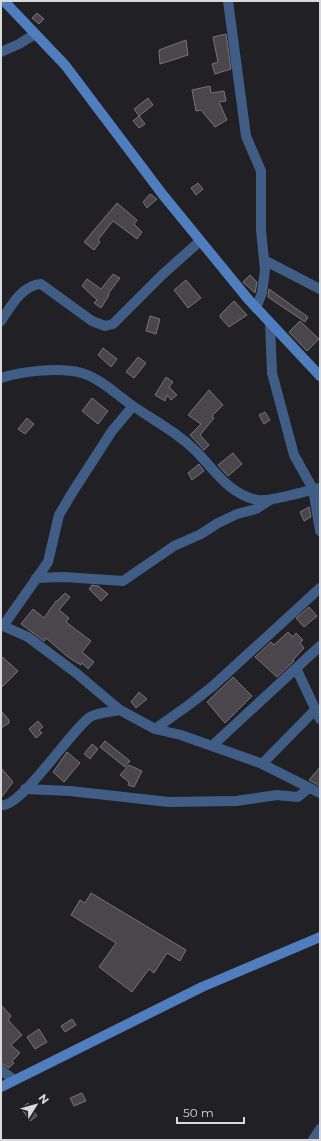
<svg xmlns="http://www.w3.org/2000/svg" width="321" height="1141" font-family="Montserrat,sans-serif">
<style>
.building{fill:#4b464b;stroke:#787378}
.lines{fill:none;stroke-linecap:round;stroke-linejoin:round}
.street{stroke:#405d85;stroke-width:10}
.secondary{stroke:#507dbe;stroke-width:10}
</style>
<rect width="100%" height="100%" fill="#212025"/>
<path class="building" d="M37 13 44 19 39 24 32 18Z
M226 34 231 69 215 74 212 64 218 62 213 37Z
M186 40 188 55 160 64 159 50Z
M210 86 211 93 224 91 226 101 219 102 227 120 215 127 201 110 196 111 192 90Z
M148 98 153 105 139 116 134 109Z
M139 116 145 124 139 128 133 121Z
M198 183 203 189 196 195 191 188Z
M150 194 157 199 147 208 143 202Z
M117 203 137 220 134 224 142 232 137 239 113 221 98 240 100 242 94 250 84 242Z
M113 274 120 278 108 294 109 295 101 308 94 303 97 300 82 286 87 279 101 289Z
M250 275 257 282 255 293 243 282Z
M186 280 201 298 188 308 174 290Z
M269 289 308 317 305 322 268 297Z
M234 301 247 315 229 327 220 317V315Z
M150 316 160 319 156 334 146 331Z
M300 321 319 339 307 351 289 332Z
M103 348 117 359 111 367 98 355Z
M138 357 146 363 134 378 126 372Z
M166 377 173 382 169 387 177 395 171 400 167 395 165 401 155 395Z
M209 390 223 405 212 416 214 418 200 435 209 445 204 450 190 435 201 424 188 415Z
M92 398 108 411 98 424 82 411Z
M265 412 270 420 264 424 259 415Z
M27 418 34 424 25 434 18 429Z
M233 453 242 464 228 476 218 465Z
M199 464 204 471 192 480 188 473Z
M309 507 311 517 304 521 300 512Z
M92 585 98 586 108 594 101 601 89 589Z
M65 593 70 597 59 610 69 618 66 622 91 641 82 652 94 662 88 669 82 663 81 665 68 657 46 638 44 641 21 624 33 609 44 618 56 601H57Z
M309 607 317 616 304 627 296 618Z
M288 632 293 637 296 633 303 640 300 643 304 648 293 660 294 661 277 677 255 657 271 642 274 645Z
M1 656 18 671 1 688Z
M233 677 252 696 225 723 207 702Z
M139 692 147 699 136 708 131 702Z
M1 711 9 720V723L1 728Z
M38 721 43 727 39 730 42 733 36 738 29 729Z
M105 741 130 761 125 767 100 747Z
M92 744 98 749 90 759 84 754Z
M67 752 80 763 64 782 53 772Z
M129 765 142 771 134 787 128 785 129 782 120 775Z
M320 767V786L309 780Z
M1 768 13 782 1 798Z
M91 893 186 950 180 961 167 953 154 973 149 969 132 992 99 967 116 943 71 915 80 900 85 903Z
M1 1005 11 1016 8 1020 22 1035 11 1045 20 1053 12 1061 14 1063 9 1068 1 1063Z
M72 1019 76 1025 65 1032 61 1026Z
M39 1029 47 1042 35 1049 27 1037Z
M82 1093 86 1101 74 1106 70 1098Z
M28 1103 37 1116 30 1121 21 1108Z"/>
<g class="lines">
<path class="street" d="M228 1 246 136 261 171V230L265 270 262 293 256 308
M1 52 19 44 35 34
M264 260 320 289
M1 321C11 306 22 285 41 284L92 321 105 326 113 324 162 275 200 241
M270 323 272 373 294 455 313 489 320 531
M1 378C22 371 60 367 82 373 101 379 117 395 133 406 155 421 178 433 197 452 215 471 230 495 258 500 271 502 305 491 320 488
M36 578 64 577 123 581 174 546 201 534 218 523 237 514 256 509 270 500
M1 625 28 637 76 673 120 710 155 729 181 735 260 763 320 793
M3 626 48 562 59 515 72 493 112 431 133 406
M296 668 320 719
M155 729 190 704 213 686 320 588
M212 746 320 646
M262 764 315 710
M25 789 70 791 169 802 236 801 277 795 298 797 309 788
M1 805C20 809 72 729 90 717 99 712 111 712 120 710
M1 1070 14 1080
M313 1140 320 1129"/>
<path class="secondary" d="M4 1 65 65 163 195 248 299 320 376
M1 1087 202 987 320 937"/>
</g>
<rect width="321" height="1141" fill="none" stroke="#d9d9dc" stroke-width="4"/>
<g transform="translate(36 1105) rotate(53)" stroke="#212025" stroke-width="3" paint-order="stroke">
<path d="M0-3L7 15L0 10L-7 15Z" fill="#d9d9dc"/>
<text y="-6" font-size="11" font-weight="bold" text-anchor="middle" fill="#d9d9dc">N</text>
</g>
<path d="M177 1117v6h67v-6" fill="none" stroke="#d9d9dc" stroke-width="2"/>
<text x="183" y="1117" font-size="12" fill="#d9d9dc" stroke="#212025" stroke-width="3" paint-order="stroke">50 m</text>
</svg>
